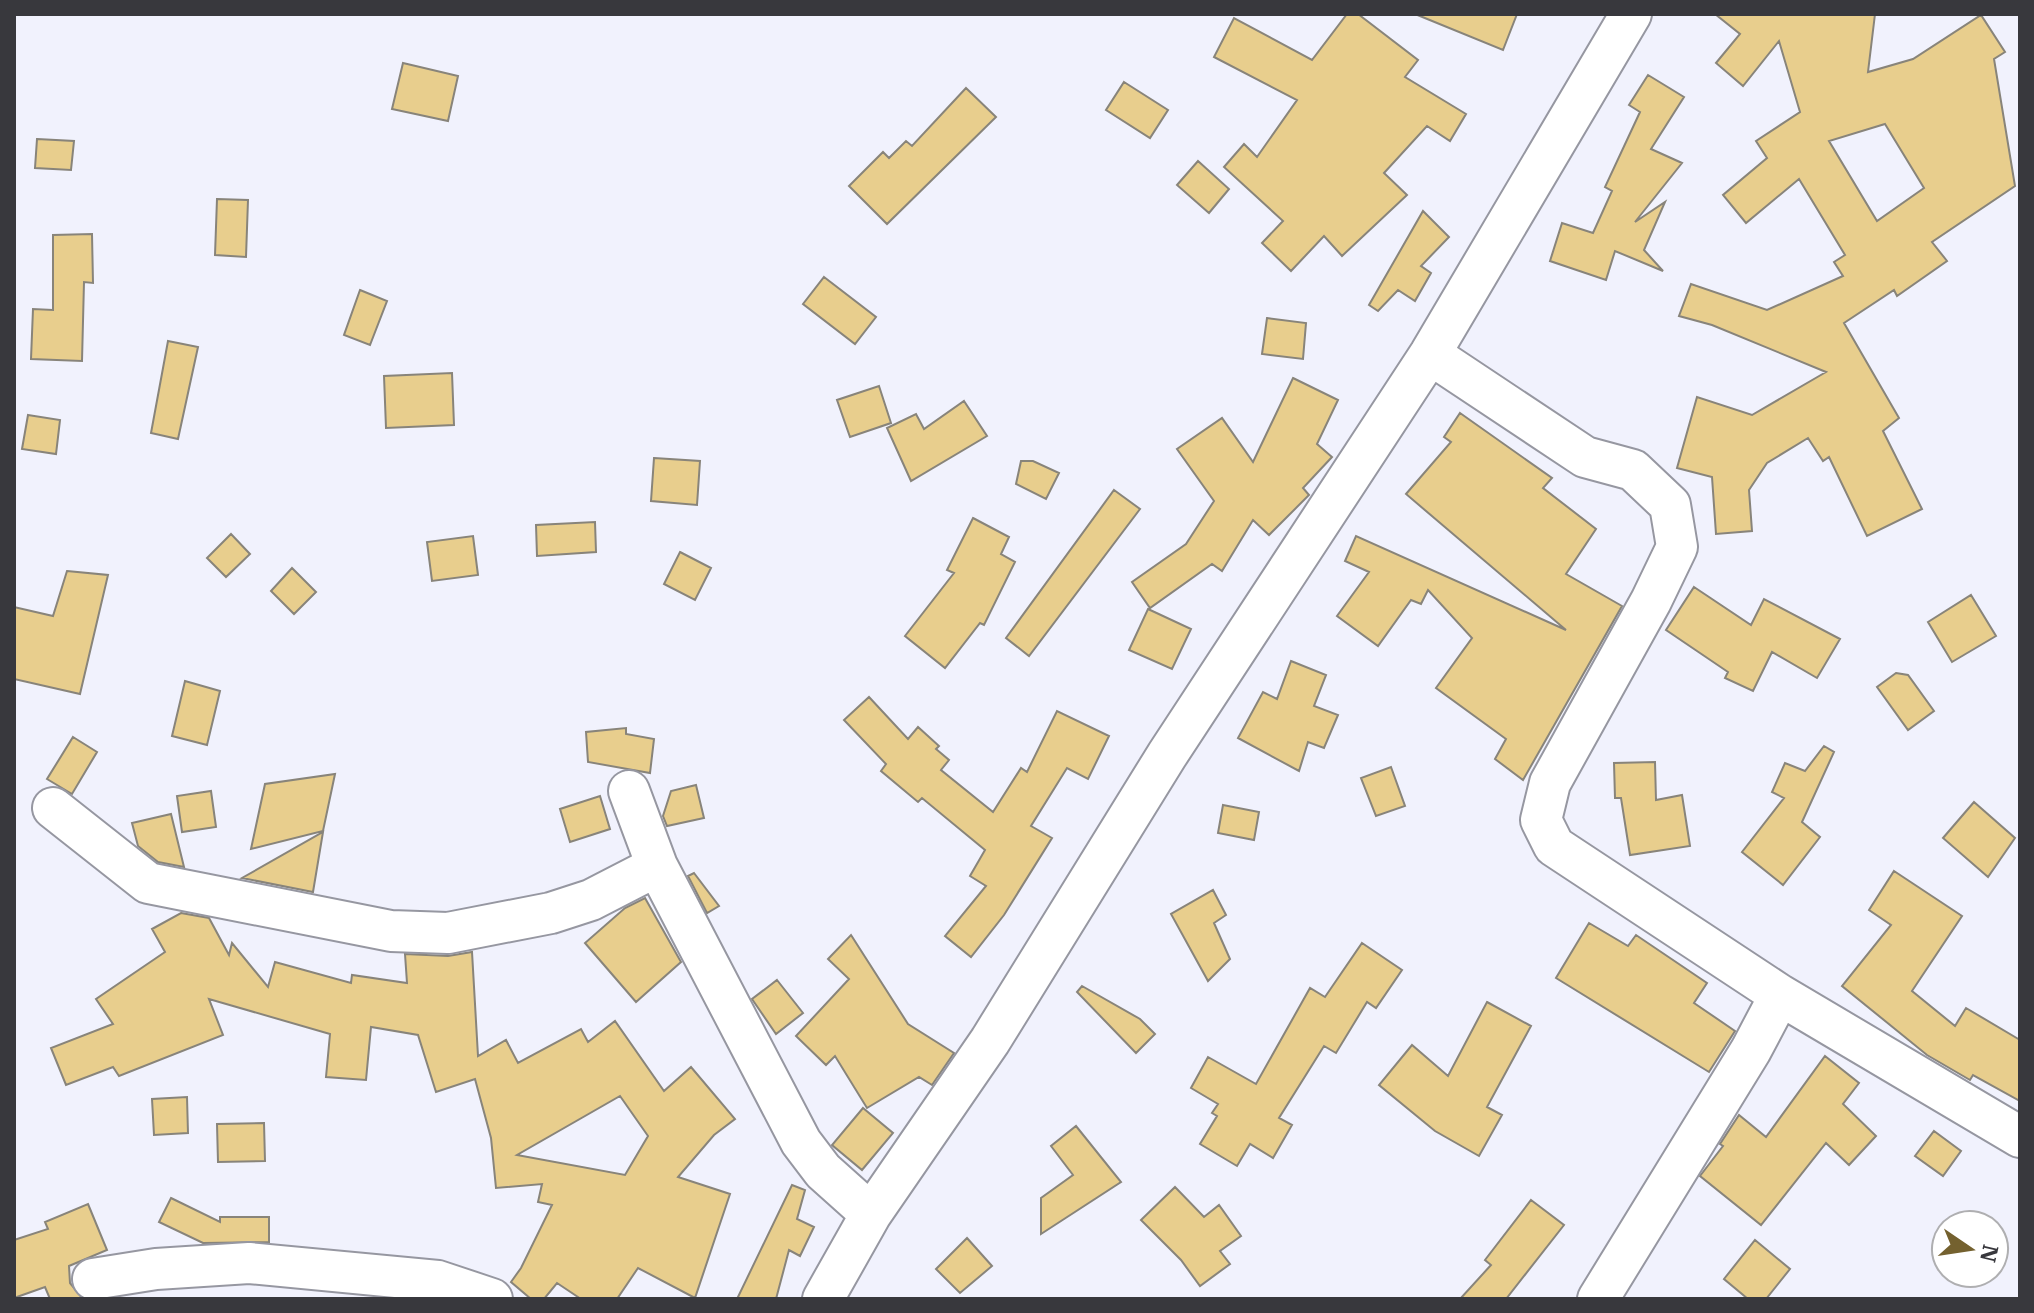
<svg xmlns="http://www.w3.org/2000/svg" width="2034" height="1313" font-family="'IBM Plex Serif',serif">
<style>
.building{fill:#e8ce8d;stroke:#88847a;stroke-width:2;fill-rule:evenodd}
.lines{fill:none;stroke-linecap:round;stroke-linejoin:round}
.street-casing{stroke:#9697a1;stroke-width:44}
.street{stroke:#fff;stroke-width:40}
</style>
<rect width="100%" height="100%" fill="#f1f2fd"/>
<path class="building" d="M1347 14H1358L1418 60 1405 77 1466 114 1450 141 1427 126 1384 173 1407 195 1342 256 1324 236 1291 271 1262 243 1283 221 1224 167 1244 144 1257 157 1297 100 1214 57 1234 18 1312 60Z
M1415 14H1517L1503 50Z
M1715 14H1875L1868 72 1913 59 1981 15 2005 52 1994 59 2015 186 1932 242 1947 261 1897 296 1894 290 1844 323 1899 418 1883 431 1922 509 1867 536 1829 457 1823 461 1808 438 1767 463 1749 490 1752 531 1716 534 1712 477 1677 468 1697 397 1752 415 1826 372 1712 325 1679 316 1691 284 1767 310 1843 276 1834 262 1845 255 1799 179 1746 223 1723 195 1767 158 1756 141 1800 112 1779 41 1743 86 1716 63 1740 34ZM1885 124 1924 188 1877 221 1829 141Z
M403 63 458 76 448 121 392 109Z
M1648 75 1684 97 1651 149 1682 163 1635 222 1665 202 1644 250 1663 271 1615 251 1606 280 1550 261 1562 223 1593 233 1612 191 1605 187 1640 112 1629 105Z
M1124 82 1168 110 1150 138 1106 110Z
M966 88 996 117 887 224 849 186 883 152 889 158 906 141 912 146Z
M37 139 74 141 71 170 35 168Z
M1198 161 1229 189 1209 213 1177 185Z
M217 199 248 200 246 257 215 255Z
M1423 211 1449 237 1421 266 1431 273 1415 301 1398 290 1378 311 1369 305Z
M92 234 93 283 84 282 82 361 31 359 33 309 53 310V235Z
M824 277 876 317 855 344 803 304Z
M360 290 387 301 370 345 344 335Z
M1267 318 1306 323 1303 359 1262 354Z
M168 341 198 347 178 439 151 433Z
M452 373 454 425 386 428 384 376Z
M1293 378 1338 400 1317 444 1332 457 1303 488 1309 495 1269 535 1253 520 1222 571 1212 564 1150 608 1132 582 1186 544 1214 501 1177 449 1222 418 1253 462Z
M879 386 891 423 850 437 837 400Z
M964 401 987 436 911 481 887 428 916 414 924 429Z
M1460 413 1552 478 1543 488 1596 529 1566 574 1622 606 1523 780 1495 759 1506 739 1436 688 1472 638 1428 590 1421 604 1411 600 1378 646 1337 616 1369 572 1345 561 1356 536 1566 630 1406 494 1451 442 1444 437Z
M28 415 60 420 56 454 22 449Z
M654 458 700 461 697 505 651 501Z
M1021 461H1033L1059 473 1046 499 1016 484Z
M1114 490 1140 509 1029 656 1006 638Z
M973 518 1009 537 1001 554 1015 562 984 625 980 623 945 668 905 636 954 573 947 570Z
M595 522 596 552 537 556 536 525Z
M231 534 250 554 226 577 207 558Z
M473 536 478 575 432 581 427 542Z
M680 552 711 568 695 600 664 584Z
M292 568 316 592 294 614 271 591Z
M67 571 108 575 80 694 14 679V607L53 616Z
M1694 587 1751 625 1764 599 1840 639 1817 678 1772 652 1753 691 1725 678 1728 672 1666 630Z
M1971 595 1996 636 1952 662 1928 622Z
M1148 609 1191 629 1172 669 1129 650Z
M1291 661 1326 675 1314 706 1338 715 1324 748 1308 742 1299 771 1238 738 1263 692 1277 699Z
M1896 673 1908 675 1934 711 1908 730 1877 687Z
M185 681 220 691 207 745 172 736Z
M869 697 908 739 918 727 939 746 936 749 949 760 941 770 993 812 1021 768 1027 772 1057 711 1109 736 1088 779 1067 768 1031 826 1052 838 1004 915 971 957 945 936 986 886 970 876 985 850 922 798 918 802 881 771 886 764 844 720Z
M626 728V734L654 739 650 773 588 762 586 732Z
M73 737 97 752 72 794 47 779Z
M1824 746 1834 752 1802 822 1820 837 1783 885 1742 852 1784 798 1772 792 1785 763 1805 771Z
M1655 762 1656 800 1682 795 1690 846 1630 855 1621 798H1615L1614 763Z
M1391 767 1405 806 1376 816 1361 778Z
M335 774 323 831 251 849 265 784Z
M696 785 704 818 667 826 663 816 671 791Z
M211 791 216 827 182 832 177 796Z
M600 796 610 829 570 842 560 809Z
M1974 802 2015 838 1988 877 1943 838Z
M1223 805 1259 812 1254 840 1218 833Z
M171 814 184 867 158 862 138 846 132 823Z
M323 832 313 892 242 878Z
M1894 871 1962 916 1912 991 1955 1026 1966 1008 2020 1040V1101L1973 1075 1970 1080 1927 1055 1842 986 1891 925 1869 910Z
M694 873 719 906 707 913 688 876Z
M1213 890 1226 915 1214 923 1230 959 1208 981 1171 914Z
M645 898 681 962 636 1002 585 943 625 908Z
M181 913 209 918 229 955 232 943 268 987 275 962 351 983 352 975 407 983 405 954 448 956 472 952 478 1056 506 1040 518 1063 581 1029 588 1042 615 1021 664 1091 691 1067 735 1119 714 1135 678 1177 730 1194 695 1298 638 1268 617 1299H581L557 1283 544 1299H531L511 1282 521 1268 552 1205 538 1202 542 1184 496 1188 491 1138 475 1079 436 1092 418 1035 371 1027 366 1080 326 1077 330 1034 209 999 223 1035 119 1076 113 1067 66 1085 51 1048 113 1024 96 999 165 952 152 929ZM620 1096 648 1136 625 1175 517 1155Z
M1589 923 1628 946 1636 935 1707 983 1694 1003 1735 1031 1709 1072 1556 978Z
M851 935 908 1024 954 1053 932 1085 919 1077 867 1108 835 1056 826 1065 796 1036 849 979 828 959Z
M1362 943 1402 970 1376 1008 1367 1002 1336 1053 1324 1046 1279 1118 1292 1125 1273 1158 1250 1144 1237 1166 1200 1144 1217 1116 1212 1113 1218 1104 1191 1088 1208 1057 1256 1084 1310 988 1325 997Z
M777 980 803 1013 776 1034 752 999Z
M1082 986 1140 1019 1155 1034 1136 1053 1077 992Z
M1487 1002 1531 1026 1487 1107 1502 1115 1479 1156 1435 1131 1379 1085 1412 1045 1448 1076Z
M1825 1056 1859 1083 1843 1104 1876 1136 1849 1165 1826 1143 1761 1225 1700 1176 1723 1146 1720 1144 1739 1115 1766 1137Z
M187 1097 188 1133 154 1135 152 1099Z
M863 1108 893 1133 862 1170 832 1145Z
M264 1123 265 1161 218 1162 217 1124Z
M1076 1126 1121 1182 1041 1234V1198L1073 1175 1051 1146Z
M1934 1131 1961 1151 1943 1176 1915 1156Z
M792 1185 805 1190 797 1219 814 1227 800 1256 789 1250 776 1299H737Z
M1175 1187 1204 1217 1219 1205 1241 1236 1220 1251 1230 1264 1200 1286 1181 1260 1141 1220Z
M171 1198 220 1222V1217H269V1242L203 1243 159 1222Z
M1531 1200 1564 1225 1506 1299H1460L1491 1265 1485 1260Z
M88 1204 107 1250 69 1266 70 1283 83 1299H50L45 1287 14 1298V1240L48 1229 45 1222Z
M967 1238 992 1266 960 1293 936 1269Z
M1755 1240 1790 1269 1766 1299H1748L1724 1279Z"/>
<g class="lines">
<defs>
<path id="street" d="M1430 354 1585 457 1633 470 1670 505 1677 547 1651 601 1550 783 1541 820 1554 846 1780 995 1751 1050 1598 1299
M629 791 657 866 801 1142 823 1171 871 1214
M53 808 148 883 391 931 448 933 551 913 591 900 657 866
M1780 995 2020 1137
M93 1279 156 1269 249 1263 438 1281 492 1299
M823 1299 871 1214 990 1041 1167 755 1430 354 1631 14"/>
</defs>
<use href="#street" class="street-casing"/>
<use href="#street" class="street"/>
</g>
<rect width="2034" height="1313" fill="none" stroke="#38383d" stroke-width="32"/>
<g transform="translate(1970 1249) rotate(103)"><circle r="38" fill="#ffffff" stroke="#afafb1" stroke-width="2"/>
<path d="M0-6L14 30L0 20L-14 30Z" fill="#74612f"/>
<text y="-12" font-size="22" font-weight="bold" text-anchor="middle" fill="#38383d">N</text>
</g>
</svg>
